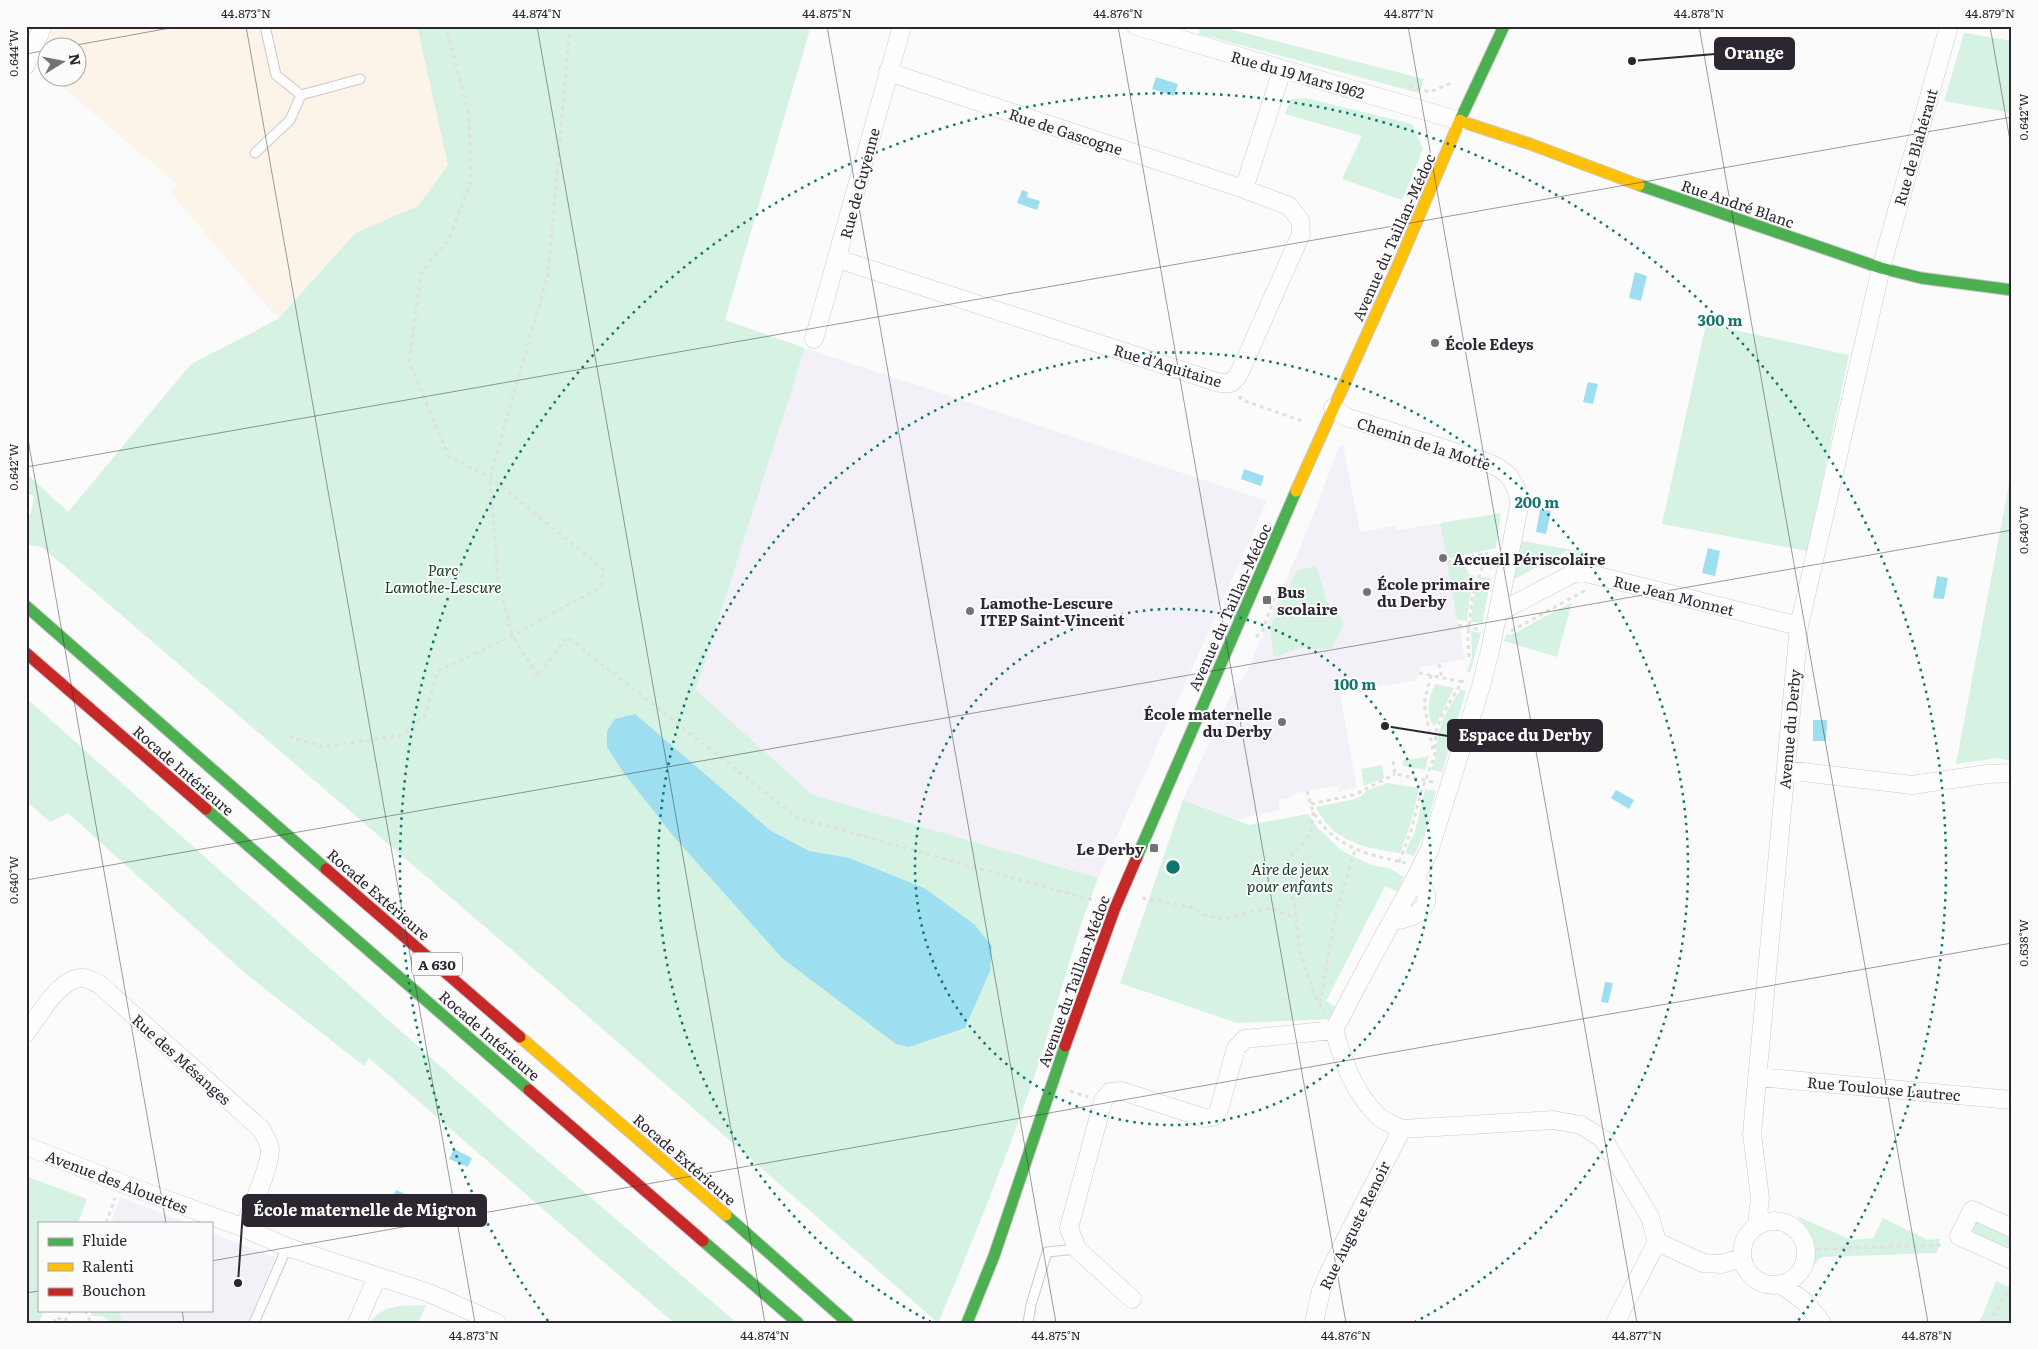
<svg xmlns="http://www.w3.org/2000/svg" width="2038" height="1349" font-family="Literata,serif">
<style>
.built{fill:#f4f0f8}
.industrial{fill:#fcf4e9}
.green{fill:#d5f2e3}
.water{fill:#9edef1}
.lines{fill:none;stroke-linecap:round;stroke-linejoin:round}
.lane-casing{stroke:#cbc8ce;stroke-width:11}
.street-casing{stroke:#cbc8ce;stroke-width:19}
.fast-casing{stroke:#cbc8ce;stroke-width:13}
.slow-casing{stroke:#cbc8ce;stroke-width:13}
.jam-casing{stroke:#cbc8ce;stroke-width:13}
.path{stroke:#e0e0e0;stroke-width:3;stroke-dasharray:4 4;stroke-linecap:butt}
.lane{stroke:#fefefe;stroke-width:9}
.street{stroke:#fefefe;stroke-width:18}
.fast{stroke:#4caf50;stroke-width:11}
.slow{stroke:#ffc107;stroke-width:11}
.jam{stroke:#c62828;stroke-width:11}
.ticks{fill:none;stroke:#2c2631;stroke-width:1;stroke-opacity:0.45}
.ring{fill:none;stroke:#0f766e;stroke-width:2.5;stroke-dasharray:2.5 5}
.poi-dot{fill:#747178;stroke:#fbfbfb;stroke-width:2}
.labels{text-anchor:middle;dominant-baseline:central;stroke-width:4;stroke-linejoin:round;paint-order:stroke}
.shield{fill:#fbfbfb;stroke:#6a666e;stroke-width:1}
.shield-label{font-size:14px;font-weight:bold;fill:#2c2631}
.street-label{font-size:15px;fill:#2c2631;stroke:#fbfbfb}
.poi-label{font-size:15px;font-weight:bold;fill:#2c2631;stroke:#fbfbfb;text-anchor:start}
.park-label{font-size:15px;font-style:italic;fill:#173a2a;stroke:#fbfbfb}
.centre{fill:#0f766e;stroke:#fbfbfb;stroke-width:2.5}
.ring-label{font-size:15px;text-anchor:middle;font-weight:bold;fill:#0f766e;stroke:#fbfbfb;stroke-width:4;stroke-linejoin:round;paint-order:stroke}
.leader{fill:none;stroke:#2c2631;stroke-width:2}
.callout-dot{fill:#2c2631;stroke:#fbfbfb;stroke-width:2}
.callout{fill:#2c2631;stroke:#2c2631;stroke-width:2}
.callout-label{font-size:16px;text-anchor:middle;font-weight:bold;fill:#fff}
.neatline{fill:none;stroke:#2c2631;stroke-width:2}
.ticks-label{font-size:12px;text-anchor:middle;fill:#2c2631}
</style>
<rect width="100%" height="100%" fill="#fbfbfb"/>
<path class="built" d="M805 348 1267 501 1098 878 813 795 696 690Z
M1343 445 1360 532 1395 526 1397 530 1440 523 1465 659 1421 667 1416 680 1340 694 1357 788 1339 792 1337 786 1292 794V797L1278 800 1280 810 1236 820 1183 800 1236 684 1245 676 1306 533 1339 447Z
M120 1197 182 1221 186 1223H111Z
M211 1233 275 1257 248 1323H192L183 1319 181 1323H123L118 1310H211Z"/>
<path class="industrial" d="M56 26H419L448 165 418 206 354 233 278 319 170 192 178 185 52 78H78V48H48L47 74 37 65Z"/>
<path class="green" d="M417 26H811L725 320 805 348 696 690 813 795 1098 878C1072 944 1056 1013 1033 1080 1005 1162 972 1243 938 1323L533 968 42 547 26 545V518L31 513 34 496 26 492V473L68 512 191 364 278 319 355 233 418 206 448 165Z
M1200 26H1218L1424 79 1419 93 1199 34Z
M1964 33 2012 41V113L1944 101Z
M1306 98 1412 124 1423 149 1402 200 1342 179 1362 136 1285 114 1291 99Z
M1706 324 1849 355 1807 551 1662 524Z
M2012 468V761L1997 758 1956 764Z
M1501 513 1496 548 1447 559 1440 523Z
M1522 541 1589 553 1586 567 1575 565 1568 550 1513 580Z
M1463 562 1470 575 1475 576 1469 602 1467 621 1457 619 1447 564Z
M1316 566 1327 601 1345 623 1331 649 1300 648 1274 657 1270 628 1297 570Z
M1480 577 1491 578 1482 623 1471 622 1473 600Z
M1572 602 1557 657 1504 641 1506 635 1513 634Z
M1471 631 1481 633 1470 673 1467 672 1472 657Z
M1435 684 1454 688 1435 726H1434C1425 715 1429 696 1435 684Z
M1461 689 1466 691 1442 772 1431 770C1439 753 1435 745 1440 728 1444 714 1453 701 1461 689Z
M26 698 520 1137 737 1323H674L369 1058 364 1066 246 974 68 813 50 822 26 801Z
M1429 756 1425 770 1403 766 1402 761Z
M1382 765 1384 778 1364 786 1361 769Z
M1387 783 1419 788 1410 826 1400 853C1365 848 1333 842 1316 807L1351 800 1360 797 1366 791Z
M1425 789 1436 791 1424 834 1414 856 1405 853 1415 831Z
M1183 800 1249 825 1308 814 1317 827 1342 851 1371 865 1389 868 1404 877 1398 892 1385 886 1326 1001 1338 1008 1332 1019 1237 1023 1120 983Z
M26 1176 87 1199 78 1223H39V1310H44L39 1323H26Z
M1797 1216 1851 1240 1873 1238 1883 1218 1928 1240 1940 1239 1937 1253 1822 1257 1810 1268C1817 1247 1811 1232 1797 1216Z
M1978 1221 2012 1237V1255L1974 1236 1971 1230 1973 1224Z
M1996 1281 2012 1289V1313L2006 1323H1977L1982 1317Z
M426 1305 418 1323H370C383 1303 405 1306 426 1305Z
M90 1310H118L123 1323H112L102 1316H92Z"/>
<path class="water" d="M1156 77 1178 84 1174 96 1152 89Z
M1022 190 1028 192 1027 197 1040 201 1037 210 1017 203Z
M1635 272 1647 276 1641 301 1629 298Z
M1588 382 1598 384 1593 404 1583 402Z
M1244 469 1264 476 1261 486 1241 479Z
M1540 510 1551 511 1546 534 1536 532Z
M1708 548 1720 551 1715 576 1702 573Z
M1937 576 1948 578 1944 599 1933 598Z
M635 714 771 831 809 851 849 858 924 888 974 924 992 946 990 971 965 1028 909 1047 896 1044 782 958 675 838 623 772 607 747V731L615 719Z
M1813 720H1827L1826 741H1813Z
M1616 790 1634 800 1629 809 1611 798Z
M1605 982 1613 983 1608 1003 1601 1002Z
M454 1149 472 1158 468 1167 449 1159Z
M396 1190 405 1194 398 1210 389 1206Z"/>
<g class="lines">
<defs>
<path id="lane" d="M265 26 276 75 301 95 360 79
M255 153 290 120 301 95
M254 1323 287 1247
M1028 1323 1031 1305 1047 1252 1077 1249"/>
<path id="street" d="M1136 26 1460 121
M26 65 43 26
M888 72 1244 189
M838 259 1220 383H1231L1238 376 1301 234 1300 220 1289 206 1244 189 1282 70
M814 339 902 26
M1333 408 1346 417 1486 462 1499 468 1509 476 1516 488 1519 500 1518 512 1490 651 1481 686 1429 851 1412 885
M1498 613 1572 574 1582 572 1799 626
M1786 770 1912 785 1987 774 2012 773
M1391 922C1401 919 1414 918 1421 910 1431 901 1427 883 1412 885 1385 933 1359 981 1334 1030 1343 1061 1354 1093 1378 1116 1384 1122 1394 1125 1402 1129
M26 1033C39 1016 60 976 84 978 89 979 94 982 99 984L261 1129C265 1136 269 1142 270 1150 270 1167 250 1211 244 1228
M1757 1077 2012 1100
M1402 1129 1553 1120 1581 1125 1603 1139 1650 1217 1657 1242 1615 1323
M26 1146 121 1183 244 1228 287 1247 429 1293 497 1323
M1742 1253a32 32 0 1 1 64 0a32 32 0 1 1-64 0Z
M1757 1225 1760 1198 1752 1134 1799 626 1881 268 1949 26
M2012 1228 1972 1210 1959 1236 2012 1260
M1657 1242 1703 1263 1721 1264 1742 1258
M1780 1284 1804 1301 1822 1323
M1132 1299 1077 1249 1069 1228 1103 1101 1110 1092 1122 1091 1204 1118 1212 1117 1218 1113 1236 1048 1245 1039 1334 1030
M357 1323 377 1277
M1314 1323 1321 1291 1333 1264 1402 1129"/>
<path id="fast" d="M1460 120 1504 26
M1639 185 1881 268 1921 278 2012 290
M26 606 326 869
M206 809 529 1090
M1137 857 1296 491
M726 1215 848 1323
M703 1241 798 1323
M967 1323 994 1256 1065 1046"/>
<path id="slow" d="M1460 121 1530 144 1639 185
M1296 491 1399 263 1460 120
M520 1037 726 1215"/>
<path id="jam" d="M26 653 206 809
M326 869 520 1037
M1065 1046 1115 908 1137 857
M529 1090 703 1241"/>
</defs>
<use href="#lane" class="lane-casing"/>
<use href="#street" class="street-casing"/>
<use href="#fast" class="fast-casing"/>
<use href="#slow" class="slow-casing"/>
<use href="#jam" class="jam-casing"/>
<path class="path" d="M570 26 548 274 490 477 498 579 512 636 538 676 567 637 798 818 1096 901
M1409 86 1430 92 1453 82
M1239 396 1242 400 1305 422
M1467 558 1491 567
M1447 562 1488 553
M1458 625 1478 629
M1511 631 1586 590
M1256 637 1262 632 1278 589
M1469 657 1468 638 1472 598 1487 553
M1439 664 1442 678
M1419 673 1463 682
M1431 675 1424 704 1433 750
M289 736 323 747 403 735 425 715 438 671 512 636 601 587 603 569 490 477 449 457 409 362 421 273 449 239 471 181 469 115 446 26
M1393 761 1395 774 1433 782
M1307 791C1309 798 1311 807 1314 813 1334 848 1370 855 1406 863
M1311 804 1354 795 1395 774
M1313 812 1311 830 1305 842 1288 858 1283 882 1294 899 1300 953 1316 998 1325 1012
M1399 862 1411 831 1421 792 1435 755 1436 732 1441 717 1463 680
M1142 898 1191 907 1207 916 1225 919 1248 912 1271 908 1295 918
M1320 1003 1336 912 1355 850
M1070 1091 1088 1097
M106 1223 115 1198
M1805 1260 1817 1249 1945 1245
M85 1310 91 1323
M54 1323 56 1317 65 1321 71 1310
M1989 1323 2012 1284"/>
<use href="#lane" class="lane"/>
<use href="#street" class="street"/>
<use href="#fast" class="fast"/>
<use href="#slow" class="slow"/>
<use href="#jam" class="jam"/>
</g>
<path class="ticks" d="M246 26 475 1323M537 26 765 1323M827 26 1056 1323M1118 26 1346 1323M1408 26 1637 1323M1699 26 1928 1323M1990 26 2012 152M60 48 181 26M26 54 48 50M26 428 166 1223M26 467 2012 117M26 880 2012 530M211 1261 2012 943M26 1293 39 1291M182 1310 184 1323"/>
<g class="ring">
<circle cx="1173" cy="867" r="258"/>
<path d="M931 1322A515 515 0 1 1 1415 1322"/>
<path d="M548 1321A773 773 0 1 1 1798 1321"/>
</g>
<g class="poi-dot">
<circle cx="1435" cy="343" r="5"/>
<circle cx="1443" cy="558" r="5"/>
<circle cx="1367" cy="592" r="5"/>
<rect x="1262" y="595" width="10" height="10" rx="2.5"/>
<circle cx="970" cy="611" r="5"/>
<circle cx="1282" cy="722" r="5"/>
<rect x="1149" y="843" width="10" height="10" rx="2.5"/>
</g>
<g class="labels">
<rect class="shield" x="412" y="952.5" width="50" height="23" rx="4"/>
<g class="shield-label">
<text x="437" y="964">A 630</text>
</g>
<g class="street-label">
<text transform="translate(1298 74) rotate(16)">Rue du 19 Mars 1962</text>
<text transform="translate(1066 131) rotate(18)">Rue de Gascogne</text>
<text transform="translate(1915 147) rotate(-74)">Rue de Blahéraut</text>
<text transform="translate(859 183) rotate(-75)">Rue de Guyenne</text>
<text transform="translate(1738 203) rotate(19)">Rue André Blanc</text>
<text transform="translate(1393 237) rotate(-66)">Avenue du Taillan-Médoc</text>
<text transform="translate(1168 365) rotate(17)">Rue d'Aquitaine</text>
<text transform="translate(1424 443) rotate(18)">Chemin de la Motte</text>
<text transform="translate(1674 595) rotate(14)">Rue Jean Monnet</text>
<text transform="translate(1229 607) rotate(-66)">Avenue du Taillan-Médoc</text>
<text transform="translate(1789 729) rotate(-85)">Avenue du Derby</text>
<text transform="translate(184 770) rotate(41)">Rocade Intérieure</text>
<text transform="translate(379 894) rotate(41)">Rocade Extérieure</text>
<text transform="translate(1073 981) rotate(-70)">Avenue du Taillan-Médoc</text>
<text transform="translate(490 1035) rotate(41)">Rocade Intérieure</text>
<text transform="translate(182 1059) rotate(42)">Rue des Mésanges</text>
<text transform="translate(1884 1088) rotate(5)">Rue Toulouse Lautrec</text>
<text transform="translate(685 1159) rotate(41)">Rocade Extérieure</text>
<text transform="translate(117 1181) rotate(21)">Avenue des Alouettes</text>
<text transform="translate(1354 1225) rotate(-64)">Rue Auguste Renoir</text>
</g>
<g class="poi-label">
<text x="1445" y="343">École Edeys</text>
<text x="1453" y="558">Accueil Périscolaire</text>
<text x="1377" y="583">École primaire<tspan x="1377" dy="17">du Derby</tspan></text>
<text x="1277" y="591">Bus<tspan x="1277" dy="17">scolaire</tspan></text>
<text x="980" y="602">Lamothe-Lescure<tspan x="980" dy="17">ITEP Saint-Vincent</tspan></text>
<text x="1272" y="713" text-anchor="end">École maternelle<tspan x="1272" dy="17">du Derby</tspan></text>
<text x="1144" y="848" text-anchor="end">Le Derby</text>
</g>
<g class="park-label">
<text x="443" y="569">Parc<tspan x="443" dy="17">Lamothe-Lescure</tspan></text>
<text x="1290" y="868">Aire de jeux<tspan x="1290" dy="17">pour enfants</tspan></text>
</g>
</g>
<circle cx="1173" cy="867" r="8" class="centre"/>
<g class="ring-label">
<text x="1720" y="326">300 m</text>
<text x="1537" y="508">200 m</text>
<text x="1355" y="690">100 m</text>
</g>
<path class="leader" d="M1632 61L1715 54M1385 726L1448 736M238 1283L243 1210"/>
<g class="callout-dot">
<circle cx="1632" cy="61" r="5"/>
<circle cx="1385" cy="726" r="5"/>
<circle cx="238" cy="1283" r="5"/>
</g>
<g class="callout">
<rect x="1715" y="38" width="79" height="31" rx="5"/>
<rect x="1448" y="720" width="154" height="31" rx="5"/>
<rect x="243" y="1195" width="243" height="31" rx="5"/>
</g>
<g class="callout-label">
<text x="1754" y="59">Orange</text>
<text x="1525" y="741">Espace du Derby</text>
<text x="365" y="1216">École maternelle de Migron</text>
</g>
<rect width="2038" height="1349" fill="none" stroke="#fbfbfb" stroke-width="55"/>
<rect x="38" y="1222" width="175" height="90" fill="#fbfbfb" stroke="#a8a6aa"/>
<rect x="48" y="1238" width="25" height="8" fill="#4caf50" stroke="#a8a6aa"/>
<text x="82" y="1246" font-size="15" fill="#2c2631">Fluide</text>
<rect x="48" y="1263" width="25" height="8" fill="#ffc107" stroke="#a8a6aa"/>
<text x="82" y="1272" font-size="15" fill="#2c2631">Ralenti</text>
<rect x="48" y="1288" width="25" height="8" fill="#c62828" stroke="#a8a6aa"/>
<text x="82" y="1296" font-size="15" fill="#2c2631">Bouchon</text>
<g transform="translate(62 62) rotate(80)"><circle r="24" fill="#fbfbfb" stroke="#a8a6aa"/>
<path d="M0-4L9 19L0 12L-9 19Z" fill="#747178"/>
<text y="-8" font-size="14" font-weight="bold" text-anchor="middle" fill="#2c2631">N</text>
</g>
<rect x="28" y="28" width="1982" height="1294" class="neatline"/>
<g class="ticks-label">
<text x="246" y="18">44.873°N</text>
<text x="537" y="18">44.874°N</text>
<text x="827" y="18">44.875°N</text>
<text x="1118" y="18">44.876°N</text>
<text x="1409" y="18">44.877°N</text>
<text x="1699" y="18">44.878°N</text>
<text x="1990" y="18">44.879°N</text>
<text transform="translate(14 53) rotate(-90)" y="4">0.644°W</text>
<text transform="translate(2024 117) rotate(-90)" y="4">0.642°W</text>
<text transform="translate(14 467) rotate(-90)" y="4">0.642°W</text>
<text transform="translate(2024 530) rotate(-90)" y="4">0.640°W</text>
<text transform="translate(14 880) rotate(-90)" y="4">0.640°W</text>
<text transform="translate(2024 943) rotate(-90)" y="4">0.638°W</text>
<text x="474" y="1340">44.873°N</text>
<text x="765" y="1340">44.874°N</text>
<text x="1056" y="1340">44.875°N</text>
<text x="1346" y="1340">44.876°N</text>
<text x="1637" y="1340">44.877°N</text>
<text x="1927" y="1340">44.878°N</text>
</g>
</svg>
